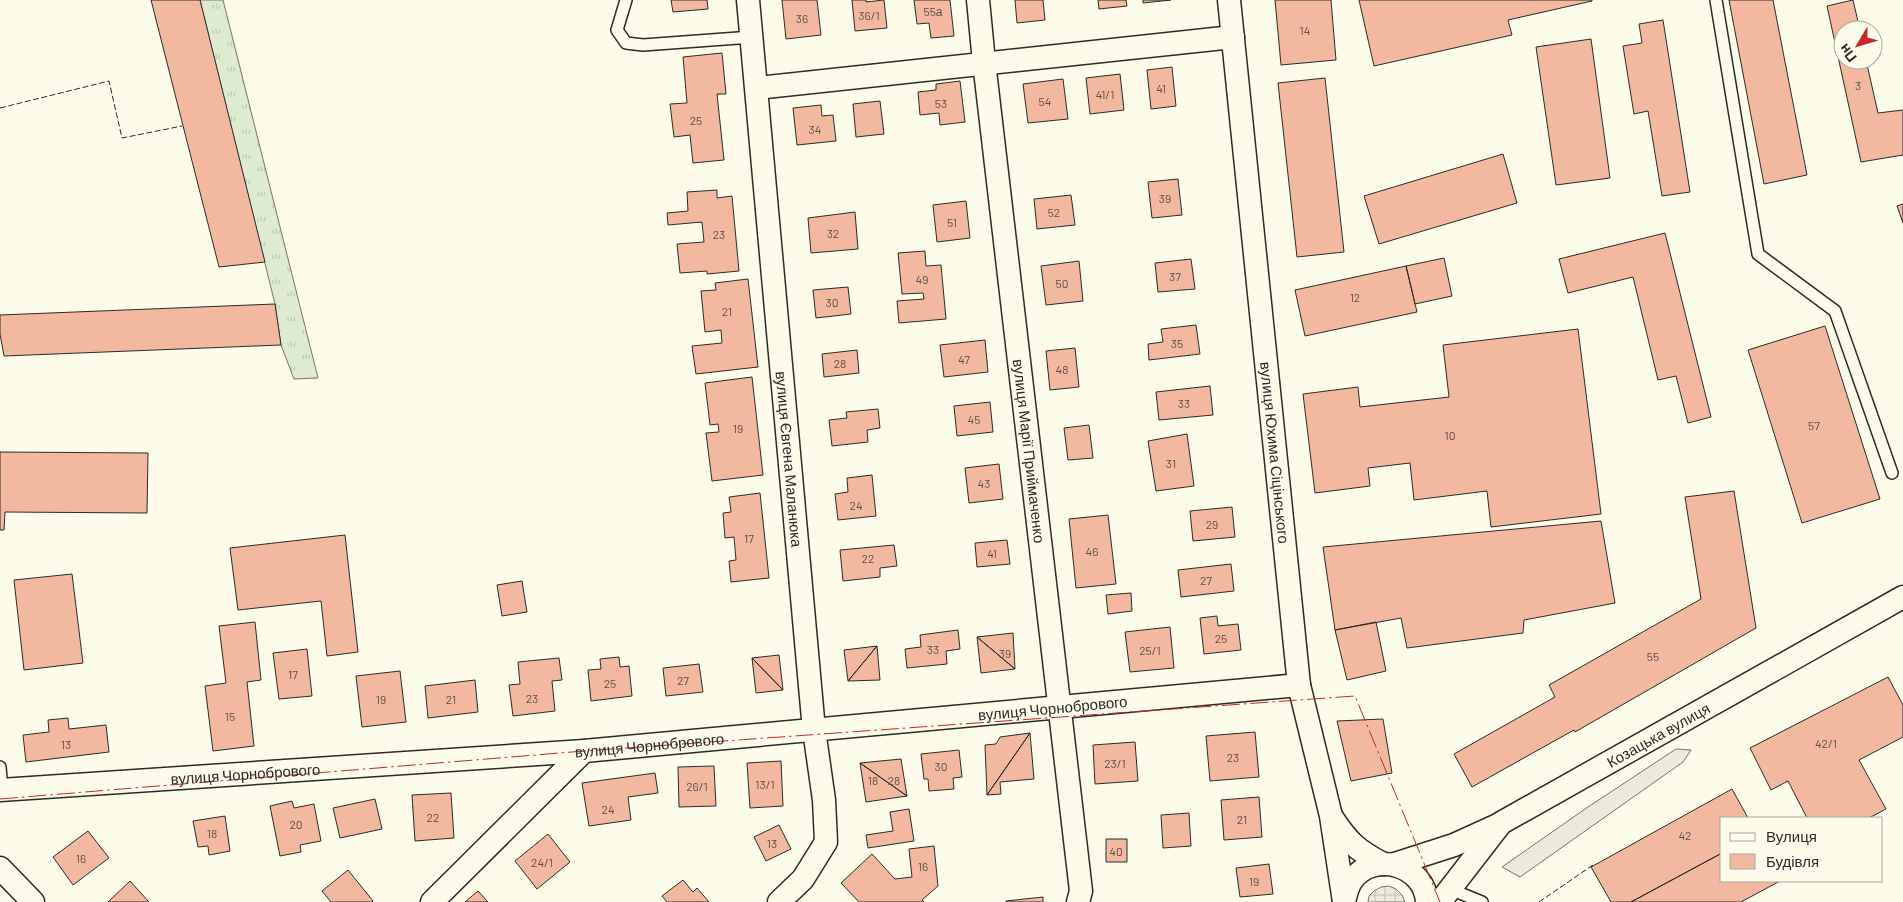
<svg xmlns="http://www.w3.org/2000/svg" width="1903" height="902" font-family="Barlow,sans-serif">
<style>
.grass{fill:url(#grass-tufts);stroke:#74746e}
.parking{fill:#eceadb;stroke:#74746e}
.plaza{fill:url(#plaza-grid);stroke:#74746e}
.building{fill:#f2b8a0;stroke:#2b2b2b}
.lines{fill:none;stroke-linecap:round;stroke-linejoin:round}
.service-casing{stroke:#2b2b2b;stroke-width:14}
.minor-casing{stroke:#2b2b2b;stroke-width:25}
.service{stroke:#fdfbea;stroke-width:11}
.minor{stroke:#fdfbea;stroke-width:22}
.fence{stroke:#2b2b2b;stroke-width:1;stroke-dasharray:6 2.5;stroke-linecap:butt}
.power{stroke:#c62828;stroke-width:1;stroke-dasharray:18 4 2.5 4;stroke-linecap:butt}
.labels{text-anchor:middle;dominant-baseline:central;stroke-width:4;stroke-linejoin:round;paint-order:stroke}
.number-label{font-size:12px;fill:#5d4e48}
.street-label{font-size:15px;fill:#2b2b2b;stroke:#fdfbea}
</style>
<defs>
<pattern id="grass-tufts" width="24" height="20" patternUnits="userSpaceOnUse" patternTransform="scale(1.25)"><rect width="24" height="20" fill="#deebd1"/><path d="M3 7l-1-3M5 7V3M7 7l1-3M15 17l-1-3M17 17v-4M19 17l1-3" fill="none" stroke="#bfcab4"/></pattern>
<pattern id="plaza-grid" width="8" height="8" patternUnits="userSpaceOnUse" patternTransform="scale(1.25)"><rect width="8" height="8" fill="#eceadb"/><path d="M0 4h8M4 0v8" fill="none" stroke="#cbc9bc"/></pattern>
</defs>
<rect width="100%" height="100%" fill="#fdfbea"/>
<path class="grass" d="M200 0H223L318 378 294 379 281 345 275 304Z"/>
<path class="parking" d="M1676 749 1691 750 1683 762 1520 877 1502 867 1585 809Z"/>
<path class="plaza" d="M1389 886 1396 889 1402 895 1405 902H1368L1369 896 1374 891 1381 887Z"/>
<path class="building" d="M151 0H200L265 262 219 267Z
M671 0H707L708 9 673 12Z
M782 0H817L821 35 786 39Z
M852 0H866V2L884 0 887 28 855 31Z
M914 0H950L954 36 931 38 929 23 917 24Z
M1015 0H1043L1045 20 1017 23Z
M1098 0H1126L1127 6 1099 9Z
M1143 0H1171L1143 3Z
M1275 0H1331L1336 60 1281 65Z
M1359 0H1592V1L1508 20 1512 35 1374 66Z
M1729 0H1773L1807 175 1764 184Z
M1853 0 1860 30H1843V60H1866L1878 113 1903 110V155L1861 162 1827 6Z
M1663 20 1690 192 1662 196 1648 111 1634 114 1623 46 1642 43 1639 24Z
M1591 39 1610 178 1556 185 1536 47Z
M722 53 726 94H717L724 160 693 163 690 135 674 137 670 104 687 103 683 57Z
M1172 67 1176 106 1151 109 1147 70Z
M1120 74 1124 110 1090 114 1086 78Z
M1325 78 1344 252 1297 257 1278 83Z
M1063 79 1068 119 1028 123 1023 84Z
M960 81 965 122 940 125 939 113 920 115 918 92 936 90V84Z
M880 101 884 134 856 137 853 104Z
M821 105 822 116 833 115 836 141 797 145 793 108Z
M1503 154 1517 203 1379 244 1364 196Z
M1178 179 1182 215 1152 218 1148 182Z
M717 190V198L732 196 739 271 707 274V271L680 273 677 244 704 242 702 222 668 225 667 213 688 211 687 192Z
M1071 195 1075 225 1037 229 1034 199Z
M966 201 970 238 937 242 933 205Z
M1903 204V223L1897 206Z
M855 212 858 249 811 253 808 218Z
M1665 233 1711 417 1688 423 1676 376 1658 380 1633 277 1568 293 1559 259Z
M925 251 926 266 941 265 946 319 899 323 897 301 924 299 923 293 902 294 898 253Z
M1444 258 1452 296 1415 304 1406 266Z
M1191 259 1195 289 1158 292 1155 263Z
M1079 261 1083 301 1046 305 1041 266Z
M1406 266 1417 312 1305 336 1295 290Z
M748 279 758 367 696 374 692 346 722 343 721 330 705 332 701 291 716 290 715 283Z
M848 287 851 314 816 318 813 290Z
M275 304 281 345 4 356 0 334V315Z
M1196 325 1200 354 1149 360 1148 344 1163 342 1161 329Z
M1825 326 1880 499 1802 523 1748 350Z
M1578 329 1601 514 1491 527 1487 491 1414 500 1410 463 1368 468 1370 486 1315 493 1303 394 1358 387 1360 407 1449 397 1443 345Z
M985 340 988 372 944 377 940 345Z
M1075 348 1079 387 1050 390 1046 351Z
M857 350 859 373 824 377 822 354Z
M752 377 763 475 712 481 706 433 719 432 718 424 710 425 705 383Z
M1210 386 1213 415 1159 420 1156 392Z
M990 402 993 432 957 436 954 406Z
M878 409 880 428 867 430 868 442 832 446 829 420 847 418 846 412Z
M1089 425 1093 458 1068 460 1064 428Z
M1187 434 1194 486 1156 491 1148 441Z
M0 452 148 453 147 513 5 512 4 530H0Z
M999 464 1003 499 969 503 965 468Z
M872 475 876 516 838 520 835 494 848 492 847 478Z
M1734 491 1756 628 1575 732 1574 730 1472 787 1454 754 1555 697 1549 685 1701 599 1685 497Z
M760 493 769 578 731 582 729 561 736 560 734 537 725 538 723 513 731 512 729 497Z
M1232 507 1235 537 1193 541 1190 511Z
M1108 515 1116 584 1076 588 1069 519Z
M1601 521 1615 603 1524 620 1523 633 1407 648 1401 618 1335 630 1323 547Z
M345 535 358 652 327 656 321 601 238 610 230 548Z
M1007 540 1010 564 977 567 975 543Z
M894 545 897 566 880 568V577L843 581 840 550Z
M1231 564 1234 591 1181 597 1178 570Z
M72 574 83 663 24 670 14 580Z
M522 581 527 612 502 616 497 585Z
M1131 593 1132 611 1108 614 1106 595Z
M1217 616 1218 626 1238 624 1241 650 1204 654 1200 618Z
M255 622 261 680 247 682 254 746 213 751 205 686 226 683 219 626Z
M1376 622 1386 671 1347 680 1335 630Z
M1170 627 1174 668 1130 672 1125 632Z
M958 630 960 649 946 651 947 664 907 668 905 649 921 647 920 635Z
M1013 633 1015 669 977 637Z
M977 637 1015 669 981 673Z
M877 646 880 680 848 681Z
M877 646 848 681 844 650Z
M307 649 312 696 279 699 273 653Z
M779 655 783 690 752 658Z
M619 657 620 667 629 666 632 696 591 701 588 670 601 669 600 659Z
M559 658 562 680 552 681 555 711 513 716 509 685 520 684 518 662Z
M752 658 783 690 756 693Z
M699 664 703 692 666 696 663 668Z
M400 671 406 722 362 727 356 676Z
M1888 677 1903 705V737L1859 760 1886 809 1869 818H1807L1788 781 1771 790 1750 748Z
M475 680 478 712 428 718 425 686Z
M68 718 69 729 106 725 109 752 26 762 23 735 49 732 48 720Z
M1383 719 1392 773 1351 781 1337 721Z
M1255 732 1259 777 1210 781 1206 736Z
M1030 733 1034 779 1000 782 1001 794 987 795Z
M1030 733 987 795 985 745 996 744 1000 737Z
M1135 742 1138 781 1095 784 1093 745Z
M959 750 962 777 953 778 954 789 929 791 928 779H924L921 754Z
M901 759 907 796 860 763Z
M781 761 783 806 750 808 747 763Z
M860 763 907 796 866 802Z
M714 766 716 806 679 807 678 767Z
M655 773 658 793 628 797 631 820 589 826 582 783Z
M1732 789 1748 818H1722V853L1631 902H1611L1591 867Z
M451 793 454 838 415 841 412 795Z
M1259 797 1262 837 1224 840 1221 800Z
M375 799 382 829 340 838 333 808Z
M292 801 294 808 314 804 321 841 300 845 301 852 280 856 270 806Z
M909 809 914 841 868 848 866 835 893 831 890 812Z
M1189 813 1191 846 1163 848 1161 815Z
M225 816 230 851 209 855 208 846 198 847 193 821Z
M779 825 791 849 766 861 754 837Z
M88 831 109 858 73 885 53 857Z
M548 834 570 862 537 889 515 861Z
M1106 839H1127V862H1106Z
M934 846 938 886 922 900 924 902H859L841 883 872 854 895 879 912 877 909 849Z
M1722 853V881H1780L1741 902H1631Z
M1269 864 1273 894 1240 897 1236 868Z
M348 870 373 901 372 902H331L322 891Z
M683 880 693 892 697 888 709 902H667L662 896Z
M130 881 149 902H108Z
M478 891 488 902H465Z
M1043 897V902H1006V901Z"/>
<g class="lines">
<defs>
<path id="service" d="M626 0 617 30 626 43 643 45 752 37
M1716 0 1758 254 1835 311 1892 473
M0 767 2 790
M1450 889 1482 902"/>
<g id="minor">
<path id="s1" d="M748 0 814 730 824 800 826 842 803 879 779 902"/>
<path id="s2" d="M978 0 984 62 1081 891 1078 902"/>
<path id="s3" d="M1229 0 1299 685 1331 816 1344 902"/>
<path d="M757 88 1233 37"/>
<path id="s4" d="M0 790 584 751 1299 685"/>
<path d="M1333 819C1349 843 1357 850 1383 864"/>
<path d="M1395 864 1454 845 1498 825"/>
<path d="M0 868 33 902"/>
<path d="M432 902 584 751"/>
<path d="M1344 902C1346 894 1347 887 1352 880 1374 850 1425 865 1427 902"/>
<path id="s5" d="M1440 902 1501 823 1903 597"/>
</g>
</defs>
<use href="#service" class="service-casing"/>
<use href="#minor" class="minor-casing"/>
<use href="#service" class="service"/>
<use href="#minor" class="minor"/>
<path class="fence" d="M0 108 109 81 122 138 182 126
M1539 902 1593 865"/>
<path class="power" d="M0 799 584 751 1355 696 1440 902"/>
</g>
<g class="labels">
<g class="number-label">
<text x="933" y="11">55а</text>
<text x="869" y="15">36/1</text>
<text x="802" y="18">36</text>
<text x="1305" y="30">14</text>
<text x="1858" y="85">3</text>
<text x="1161" y="88">41</text>
<text x="1105" y="94">41/1</text>
<text x="1045" y="101">54</text>
<text x="941" y="103">53</text>
<text x="696" y="120">25</text>
<text x="815" y="129">34</text>
<text x="1165" y="198">39</text>
<text x="1054" y="212">52</text>
<text x="952" y="222">51</text>
<text x="833" y="233">32</text>
<text x="719" y="234">23</text>
<text x="1175" y="276">37</text>
<text x="922" y="279">49</text>
<text x="1062" y="283">50</text>
<text x="1355" y="297">12</text>
<text x="832" y="302">30</text>
<text x="727" y="311">21</text>
<text x="1177" y="343">35</text>
<text x="964" y="359">47</text>
<text x="840" y="363">28</text>
<text x="1062" y="369">48</text>
<text x="1184" y="403">33</text>
<text x="974" y="419">45</text>
<text x="1814" y="425">57</text>
<text x="738" y="428">19</text>
<text x="1450" y="435">10</text>
<text x="1171" y="463">31</text>
<text x="984" y="483">43</text>
<text x="856" y="505">24</text>
<text x="1212" y="524">29</text>
<text x="749" y="538">17</text>
<text x="1092" y="551">46</text>
<text x="992" y="553">41</text>
<text x="868" y="558">22</text>
<text x="1206" y="580">27</text>
<text x="1221" y="638">25</text>
<text x="933" y="649">33</text>
<text x="1150" y="650">25/1</text>
<text x="1005" y="653">39</text>
<text x="1653" y="656">55</text>
<text x="293" y="674">17</text>
<text x="683" y="680">27</text>
<text x="610" y="683">25</text>
<text x="532" y="698">23</text>
<text x="381" y="699">19</text>
<text x="451" y="699">21</text>
<text x="230" y="716">15</text>
<text x="1826" y="743">42/1</text>
<text x="66" y="744">13</text>
<text x="1233" y="757">23</text>
<text x="1115" y="763">23/1</text>
<text x="941" y="766">30</text>
<text x="873" y="780">18</text>
<text x="894" y="780">28</text>
<text x="765" y="784">13/1</text>
<text x="697" y="786">26/1</text>
<text x="608" y="809">24</text>
<text x="433" y="817">22</text>
<text x="1242" y="819">21</text>
<text x="296" y="824">20</text>
<text x="212" y="833">18</text>
<text x="1685" y="835">42</text>
<text x="772" y="843">13</text>
<text x="1116" y="851">40</text>
<text x="81" y="858">16</text>
<text x="542" y="862">24/1</text>
<text x="923" y="866">16</text>
<text x="1254" y="881">19</text>
</g>
<g class="street-label">
<text stroke="none"><textPath href="#s2" startOffset="454">вулиця Марії Приймаченко</textPath></text>
<text stroke="none"><textPath href="#s3" startOffset="455">вулиця Юхима Сіцінського</textPath></text>
<text stroke="none"><textPath href="#s1" startOffset="461">вулиця Євгена Маланюка</textPath></text>
<text stroke="none"><textPath href="#s4" startOffset="1056">вулиця Чорнобрового</textPath></text>
<text stroke="none"><textPath href="#s5" startOffset="280">Козацька вулиця</textPath></text>
<text stroke="none"><textPath href="#s4" startOffset="651">вулиця Чорнобрового</textPath></text>
<text stroke="none"><textPath href="#s4" startOffset="246">вулиця Чорнобрового</textPath></text>
</g>
</g>
<rect x="1720" y="817" width="162" height="65" fill="#fdfbea" stroke="#a9a89e"/>
<rect x="1730" y="833" width="25" height="8" fill="#fdfbea" stroke="#a9a89e"/>
<text x="1766" y="842" font-size="15" fill="#2b2b2b">Вулиця</text>
<rect x="1730" y="854" width="25" height="15" fill="#f2b8a0" stroke="#a9a89e"/>
<text x="1766" y="867" font-size="15" fill="#2b2b2b">Будівля</text>
<g transform="translate(1858 45) rotate(232)"><circle r="24" fill="#fdfbea" stroke="#a9a89e"/>
<path d="M0-4L9 19L0 12L-9 19Z" fill="#c62828"/>
<text y="-8" font-size="14" font-weight="bold" text-anchor="middle" fill="#2b2b2b">Пн</text>
</g>
</svg>
